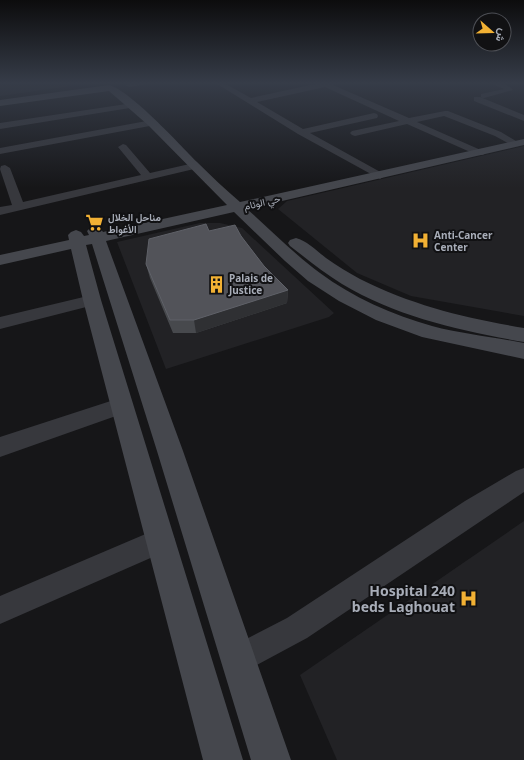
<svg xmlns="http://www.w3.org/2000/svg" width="524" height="760" font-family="'Noto Sans',Vazirmatn,sans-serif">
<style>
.built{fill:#222225}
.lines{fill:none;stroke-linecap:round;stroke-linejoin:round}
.street{fill:#37383d;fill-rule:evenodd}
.secondary{fill:#45474d;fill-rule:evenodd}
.wall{fill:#47494d}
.shaded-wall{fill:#2f3033}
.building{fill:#525359;stroke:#5f6168}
.labels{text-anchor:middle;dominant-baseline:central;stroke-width:4;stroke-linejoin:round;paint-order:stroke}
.far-street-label{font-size:10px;fill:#a8adb8;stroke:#111113}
.far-poi-label{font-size:10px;font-weight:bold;fill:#a8adb8;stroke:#111113;text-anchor:start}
.near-poi-label{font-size:14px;font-weight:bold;fill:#a8adb8;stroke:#111113;text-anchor:end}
</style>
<rect width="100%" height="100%" fill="#161618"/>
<path class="built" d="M0 82H99L0 96Z
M524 146V316L411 296 357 273 278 209 287 201Z
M200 223H220L242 228 334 313 329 317 166 369 117 242Z
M524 521V760H337L300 675Z"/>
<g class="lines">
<path class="street" d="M134 82H151L148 84 129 87 125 85Z
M214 82H222L251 98 324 82H341L333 85 409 118 445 111H448L501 132 521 144 519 146H513L495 136 444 116 417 122 483 151 485 153 483 155H477L407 124 355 136 352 135 350 133 352 131 399 121 325 87 257 102 303 129 374 113 377 114 378 116 377 118 310 133 384 174 385 176 380 179 298 134Z
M487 82C496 82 506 82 513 90L484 98H481V94L504 89Z
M474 97H480L524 115V121L474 101Z
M133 103 137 105 136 107 0 129V123Z
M152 120 155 121 156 123 155 125 0 154V148Z
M123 144 126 145 150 173 194 163 199 166 194 169 0 215V207L12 205 0 169 1 166 5 165 10 168 23 202 141 175 118 147Z
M92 295 98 296 100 300 98 304 0 329V317Z
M123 397 130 399 133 405 130 411 0 457V437Z
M524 468V492L307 638 238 675 227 671 223 660 227 649 287 618 465 501 516 471Z
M162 527 171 531 175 540 171 549 0 624V596Z"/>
<path class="secondary" d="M109 85C131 91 179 144 197 162 211 176 225 189 240 202L524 139V145L247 209C271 230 294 254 320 273 352 297 393 315 432 326 462 334 494 337 524 343V359L422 337 376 320 339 301 308 281 285 261 234 212 106 241 183 451 291 760H251L157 451 92 244 86 245 101 300 243 760H203L83 300 71 249 0 265V255L69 240 68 235 71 232 76 230 81 232 84 236 89 235 87 231 90 228 95 226 100 228 103 232 227 205 148 125 109 91 0 106V100Z
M296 238C307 241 317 251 326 258 337 266 349 273 360 279 414 306 465 318 524 328V342C461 331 397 317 342 284 324 273 307 259 290 246L288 243 290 240Z"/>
</g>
<path class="wall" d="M209 231 241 236 264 266 288 290 287 303 196 333H173L150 278 146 264Z"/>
<path class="shaded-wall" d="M288 290 287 303 196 333 194 320Z"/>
<path class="building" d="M206 224 209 231 235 225 241 236 264 266 288 290 194 320H170L146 264 149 239Z"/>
<linearGradient id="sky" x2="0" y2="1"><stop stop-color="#0c0c0d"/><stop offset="0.44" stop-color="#363c48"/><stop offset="1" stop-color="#363c48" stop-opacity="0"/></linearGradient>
<rect width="524" height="188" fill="url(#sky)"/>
<defs>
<symbol id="supermarket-bare" viewBox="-9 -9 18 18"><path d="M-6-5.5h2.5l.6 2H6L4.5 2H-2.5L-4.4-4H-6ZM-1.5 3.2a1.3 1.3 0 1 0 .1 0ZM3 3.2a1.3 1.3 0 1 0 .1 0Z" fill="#f2b134" stroke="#111113" stroke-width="2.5" paint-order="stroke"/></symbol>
<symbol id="hospital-bare" viewBox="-9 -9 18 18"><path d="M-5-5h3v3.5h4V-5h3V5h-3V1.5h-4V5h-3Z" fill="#f2b134" stroke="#111113" stroke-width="2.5" paint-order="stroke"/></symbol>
<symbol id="building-bare" viewBox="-9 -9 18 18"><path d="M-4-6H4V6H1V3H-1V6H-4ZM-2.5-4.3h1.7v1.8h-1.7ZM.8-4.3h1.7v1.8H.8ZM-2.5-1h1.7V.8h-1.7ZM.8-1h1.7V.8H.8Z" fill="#f2b134" stroke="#111113" stroke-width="2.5" paint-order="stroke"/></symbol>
</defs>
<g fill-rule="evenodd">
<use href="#supermarket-bare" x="82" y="210" width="25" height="25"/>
<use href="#hospital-bare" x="408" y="228" width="25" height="25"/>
<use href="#building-bare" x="204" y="272" width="25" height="25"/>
<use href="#hospital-bare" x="456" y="586" width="25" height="25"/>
</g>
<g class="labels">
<g class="far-street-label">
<text transform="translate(262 202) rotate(-13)">حي الوئام</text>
</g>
<g class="far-poi-label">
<text x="108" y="217">مناحل الخلال<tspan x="108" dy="12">الأغواط</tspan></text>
<text x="434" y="235">Anti-Cancer<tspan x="434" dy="12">Center</tspan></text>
<text x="229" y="278">Palais de<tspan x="229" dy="12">Justice</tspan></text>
</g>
<g class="near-poi-label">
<text x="455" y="590">Hospital 240<tspan x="455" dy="16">beds Laghouat</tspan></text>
</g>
</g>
<g transform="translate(492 32) rotate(110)"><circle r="19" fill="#111113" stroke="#4d4f55"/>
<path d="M0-3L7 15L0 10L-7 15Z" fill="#f2b134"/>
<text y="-6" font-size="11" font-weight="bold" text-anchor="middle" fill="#a8adb8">ش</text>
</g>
</svg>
